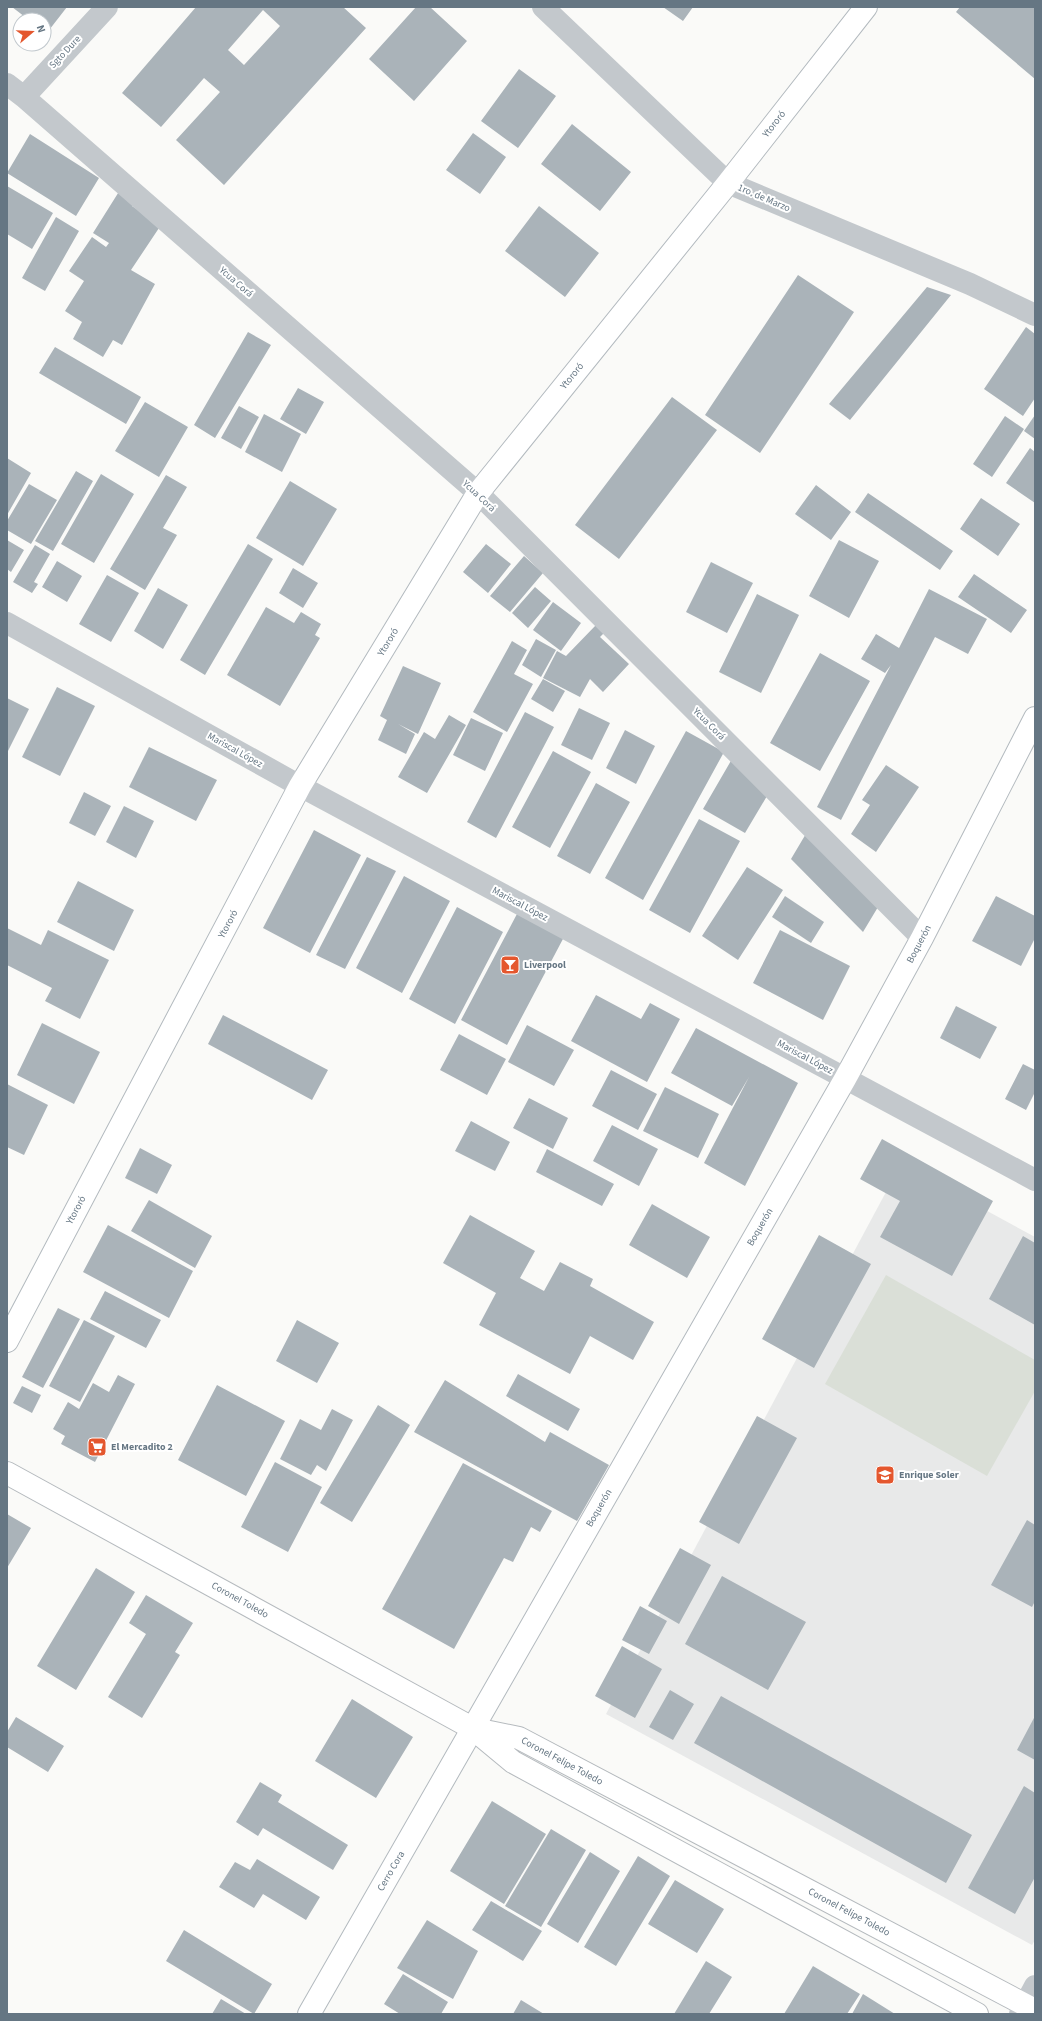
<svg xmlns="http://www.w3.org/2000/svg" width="1042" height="2021" font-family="'Source Sans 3',sans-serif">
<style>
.built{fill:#e8e9e9}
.green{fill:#dadfd7}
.building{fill:#aab3b9;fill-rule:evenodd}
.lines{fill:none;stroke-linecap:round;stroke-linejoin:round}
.secondary-casing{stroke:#b3babf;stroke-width:24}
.primary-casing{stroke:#b5babe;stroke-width:24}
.street{stroke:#c3c8cc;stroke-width:22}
.secondary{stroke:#fff;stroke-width:22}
.primary{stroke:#fff;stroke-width:22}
.labels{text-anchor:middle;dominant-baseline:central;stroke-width:4;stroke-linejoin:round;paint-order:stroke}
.street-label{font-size:10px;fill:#657683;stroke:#fff}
.poi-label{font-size:10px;font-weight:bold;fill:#657683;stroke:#fff;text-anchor:start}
</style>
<rect width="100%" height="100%" fill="#fafaf8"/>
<path class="built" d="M901 1164 1035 1237V1940L1032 1945 606 1714Z"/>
<path class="green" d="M886 1275 1035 1360V1391L987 1476 825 1384Z"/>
<path class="building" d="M12 7H67L46 34 44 32V20H29Z
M196 7H343L366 28 224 185 176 140 220 92 204 78 161 127 122 93ZM263 10 280 26 244 65 228 50Z
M416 7H430L467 41 414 101 369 59Z
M663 7H693L683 21Z
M960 7H1035V79L956 12Z
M519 69 556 96 518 148 481 121Z
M572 124 631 172 600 211 541 164Z
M473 133 506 157 480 194 446 170Z
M30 134 99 178 76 216 7 173Z
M7 186 53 213 32 249 7 234Z
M120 190 136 201 132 206 161 225 131 270 155 284 122 345 113 340 103 357 73 339 82 322 65 311 84 281 69 271 92 237 106 247 109 243 93 233Z
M539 206 599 253 565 297 505 251Z
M56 217 79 231 45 291 22 278Z
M798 275 854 312 760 453 705 415Z
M927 287 951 295 850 420 829 404Z
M1026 327 1035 334V398L1023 416 984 389Z
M248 332 271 345 215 438 194 425Z
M55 347 141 397 126 424 39 373Z
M298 388 324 402 306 434 280 419Z
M672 397 717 430 619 559 575 525Z
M145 402 188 427 159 477 115 451Z
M239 406 259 417 241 449 221 438Z
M264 414 301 434 282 472 245 452Z
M1035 415V439L1024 431Z
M1005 416 1024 429 992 477 973 464Z
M1030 448 1035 452V503L1006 483Z
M7 458 31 473 7 515Z
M76 471 93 481 53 551 35 541Z
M101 474 134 494 94 563 61 544Z
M166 475 187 487 163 528 177 535 145 590 110 569Z
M290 481 337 509 303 566 256 538Z
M29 484 57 500 31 544 7 530V521Z
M816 485 851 512 831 540 795 514Z
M868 493 953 551 940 570 855 512Z
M981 498 1020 524 998 556 960 529Z
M7 540 24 550 11 572 7 569Z
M839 540 879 561 849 618 809 596Z
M248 544 273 559 205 675 180 660Z
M486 544 511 564 488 593 463 572Z
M35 545 50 554 34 582 38 584 32 593 13 582Z
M524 556 543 573 510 612 490 596Z
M57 561 82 576 67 602 42 587Z
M711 562 753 583 727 633 686 612Z
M293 568 318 583 303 608 279 593Z
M974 574 1027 610 1011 633 958 597Z
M107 575 139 593 111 642 79 624Z
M535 587 551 601 528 628 512 613Z
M158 588 188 605 163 649 134 631Z
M929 589 987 619 968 654 935 637 841 820 817 807 891 665 885 673 861 659 876 634 899 648Z
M757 594 799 615 761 693 719 672Z
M553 602 581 623 561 651 533 630Z
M266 607 294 623 301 612 321 624 315 635 320 638 280 706 227 675Z
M596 625 604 633 600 637 629 664 603 692 590 679 580 697 543 678 557 651 566 656Z
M536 639 556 650 541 677 522 665Z
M512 641 527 650 514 674 533 684 507 732 473 712Z
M820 653 870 681 820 771 770 743Z
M403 666 441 683 418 734 398 724 415 734 406 754 378 740 387 720 380 716Z
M543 679 565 691 553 712 531 699Z
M57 687 95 706 60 776 22 757Z
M7 698 29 709 7 753Z
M579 708 610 723 592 760 561 745Z
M525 712 554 727 496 838 467 822Z
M449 715 466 725 427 793 398 777 424 732 435 739Z
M471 718 503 733 485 771 453 755Z
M625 730 655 746 636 784 606 768Z
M686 731 724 752 643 900 605 878Z
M149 747 217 780 196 821 129 787Z
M553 751 591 772 550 848 512 827Z
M732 759 767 796 745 833 703 809Z
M886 765 919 787 876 852 851 834 870 805 862 800Z
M596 783 630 802 590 874 557 856Z
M84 792 111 806 95 836 69 823Z
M124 806 154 821 136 858 106 842Z
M699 819 740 841 690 933 649 910Z
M314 830 361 855 310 953 263 928Z
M807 832 878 907 863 932 791 859Z
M367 857 396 871 345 969 316 955Z
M747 867 783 890 738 960 702 936Z
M404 876 450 901 402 993 356 968Z
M78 881 134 910 114 951 57 922Z
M785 896 824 922 811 943 772 917Z
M996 896 1035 916V938L1021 966 972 941Z
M457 907 503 932 455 1024 409 999Z
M518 912 564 937 507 1045 461 1020Z
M7 928 41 945 48 930 109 960 80 1019 45 1001 52 988 7 965Z
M780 930 850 966 823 1020 753 983Z
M596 995 641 1019 650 1003 680 1019 647 1082 571 1041Z
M956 1006 997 1027 980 1059 940 1038Z
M223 1015 328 1070 312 1100 208 1044Z
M42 1023 100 1052 74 1104 17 1075Z
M527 1025 574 1050 554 1086 508 1062Z
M696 1028 798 1083 745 1186 704 1163 749 1077 732 1106 671 1073Z
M459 1034 506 1059 487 1095 440 1070Z
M1023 1064 1035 1070V1092L1026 1110 1005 1099Z
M611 1070 657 1094 638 1130 592 1106Z
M7 1084 48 1105 24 1155 7 1147Z
M665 1087 719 1114 698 1158 643 1131Z
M529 1098 568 1118 553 1149 513 1128Z
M471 1121 510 1142 495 1171 455 1151Z
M612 1125 658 1149 639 1186 593 1161Z
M882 1139 993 1201 952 1276 880 1237 900 1201 860 1179Z
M140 1148 172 1165 157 1194 125 1178Z
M547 1149 614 1184 602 1206 536 1172Z
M149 1200 212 1236 195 1268 131 1231Z
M652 1204 710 1237 687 1278 629 1245Z
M470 1215 535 1251 520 1278 544 1291 560 1262 593 1279 590 1286 654 1322 633 1360 590 1336 570 1374 479 1325 496 1293 443 1263Z
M108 1225 193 1271 169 1318 83 1272Z
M819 1235 871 1264 814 1368 762 1339Z
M1023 1236 1035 1243V1325L989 1299Z
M105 1291 161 1320 146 1348 90 1319Z
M58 1308 80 1319 43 1388 22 1377Z
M84 1320 115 1336 80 1402 49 1386Z
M297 1320 339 1343 317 1383 276 1361Z
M518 1374 580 1409 568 1431 506 1396Z
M118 1375 135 1384 95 1462 61 1444 65 1436 53 1429 68 1402 79 1409 93 1383 109 1392Z
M445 1380 545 1442 550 1432 609 1465 577 1521 414 1432Z
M217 1385 285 1421 246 1496 178 1460Z
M22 1386 41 1395 32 1413 13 1403Z
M378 1405 410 1425 352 1522 320 1503Z
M332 1409 353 1420 326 1471 317 1465 311 1475 280 1459 300 1419 321 1430Z
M757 1416 797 1438 739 1544 699 1522Z
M275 1462 322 1487 288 1552 241 1527Z
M463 1463 552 1511 540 1532 531 1527 513 1562 504 1558 454 1649 382 1609Z
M7 1514 31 1528 7 1568Z
M1027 1520 1035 1525V1601L1032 1607 991 1585Z
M680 1548 711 1565 679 1624 648 1606Z
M96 1568 135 1592 76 1690 37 1666Z
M722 1576 806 1622 768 1690 685 1644Z
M146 1595 193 1623 175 1652 180 1655 142 1718 108 1697 146 1634 129 1623Z
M640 1606 667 1621 649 1654 622 1640Z
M622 1646 662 1669 635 1718 595 1696Z
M670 1690 694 1704 673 1740 649 1727Z
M721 1696 972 1835 946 1883 694 1743Z
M352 1699 413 1737 376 1798 315 1761Z
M1035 1716V1760L1017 1750Z
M16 1717 64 1746 48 1772 7 1747V1732Z
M260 1782 282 1795 278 1802 348 1845 333 1870 263 1828 258 1836 236 1822Z
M1024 1786 1035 1793V1877L1015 1914 968 1888Z
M492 1801 546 1834 504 1904 450 1871Z
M551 1829 586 1850 541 1927 505 1906Z
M590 1852 620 1871 578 1943 547 1924Z
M638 1856 670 1876 616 1966 584 1947Z
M257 1859 320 1897 306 1920 263 1894 254 1908 219 1887 235 1862 250 1870Z
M675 1880 724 1909 697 1953 648 1924Z
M491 1901 542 1931 523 1961 472 1930Z
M427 1920 478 1951 453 1999 397 1968Z
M184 1930 272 1984 254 2014 166 1961Z
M706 1961 732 1977 709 2014H674Z
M813 1966 860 1994 847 2014H784Z
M403 1974 448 2002 441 2014H400L384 2004Z
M863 1994 895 2014H852Z
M221 1999 246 2014H212Z
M521 2000 544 2014H513Z"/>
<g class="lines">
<defs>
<path id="secondary" d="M7 1341 300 786 478 493 728 183 866 7
M309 2014 845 1079 922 938 1035 718"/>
<path id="primary" d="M7 1473 472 1728 513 1762 977 2014
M475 1729 519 1738 1035 2010"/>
</defs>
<use href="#secondary" class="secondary-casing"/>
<use href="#primary" class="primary-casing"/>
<path class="street" d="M543 7 728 183 970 284 1035 315
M7 84 24 97 478 493 922 938
M24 97 107 7
M7 623 300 786 1035 1180
M1020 2014 1035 1986"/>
<use href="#secondary" class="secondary"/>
<use href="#primary" class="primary"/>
</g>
<defs>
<symbol id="bar-square" viewBox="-11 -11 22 22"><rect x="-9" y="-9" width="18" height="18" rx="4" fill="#e4572e" stroke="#fff"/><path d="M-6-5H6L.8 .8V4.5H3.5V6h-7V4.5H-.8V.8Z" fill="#fff"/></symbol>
<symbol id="supermarket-square" viewBox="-11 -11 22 22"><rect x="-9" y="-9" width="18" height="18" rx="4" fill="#e4572e" stroke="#fff"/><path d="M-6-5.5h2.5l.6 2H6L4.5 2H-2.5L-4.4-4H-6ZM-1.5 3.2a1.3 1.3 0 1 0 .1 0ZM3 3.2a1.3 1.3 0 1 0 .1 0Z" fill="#fff"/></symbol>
<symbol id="school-square" viewBox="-11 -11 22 22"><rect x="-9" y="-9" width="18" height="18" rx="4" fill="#e4572e" stroke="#fff"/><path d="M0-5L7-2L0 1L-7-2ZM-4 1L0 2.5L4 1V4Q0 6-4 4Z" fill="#fff"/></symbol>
</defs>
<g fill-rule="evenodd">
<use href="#bar-square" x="499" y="954" width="22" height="22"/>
<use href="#supermarket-square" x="86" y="1436" width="22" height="22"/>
<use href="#school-square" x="874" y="1464" width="22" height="22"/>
</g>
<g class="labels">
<g class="street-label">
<text transform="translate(65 52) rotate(-47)">Sgto Dure</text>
<text transform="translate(774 124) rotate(-52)">Ytororó</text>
<text transform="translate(764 198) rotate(23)">1ro. de Marzo</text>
<text transform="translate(236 282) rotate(41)">Ycua Corá</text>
<text transform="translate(572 376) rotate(-51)">Ytororó</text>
<text transform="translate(479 496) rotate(43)">Ycua Corá</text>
<text transform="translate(388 642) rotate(-59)">Ytororó</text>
<text transform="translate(709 724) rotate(45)">Ycua Corá</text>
<text transform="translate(235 750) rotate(29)">Mariscal López</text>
<text transform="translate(520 904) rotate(28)">Mariscal López</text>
<text transform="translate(228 924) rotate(-62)">Ytororó</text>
<text transform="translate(919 944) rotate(-62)">Boquerón</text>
<text transform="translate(805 1057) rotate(28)">Mariscal López</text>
<text transform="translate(76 1210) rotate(-62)">Ytororó</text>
<text transform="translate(760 1227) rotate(-60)">Boquerón</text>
<text transform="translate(599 1508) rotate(-60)">Boquerón</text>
<text transform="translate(240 1600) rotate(29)">Coronel Toledo</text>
<text transform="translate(562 1761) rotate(28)">Coronel Felipe Toledo</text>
<text transform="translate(391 1871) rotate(-60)">Cerro Cora</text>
<text transform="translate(849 1912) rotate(28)">Coronel Felipe Toledo</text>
</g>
<g class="poi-label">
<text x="524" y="965">Liverpool</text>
<text x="111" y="1447">El Mercadito 2</text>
<text x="899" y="1475">Enrique Soler</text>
</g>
</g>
<rect width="1042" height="2021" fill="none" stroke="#657683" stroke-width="16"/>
<g transform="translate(32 32) rotate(71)"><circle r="19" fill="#ffffff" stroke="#c1c8cd"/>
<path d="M0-3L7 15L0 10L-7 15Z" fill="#e4572e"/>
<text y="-6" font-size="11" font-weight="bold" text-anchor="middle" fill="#657683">N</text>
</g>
</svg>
